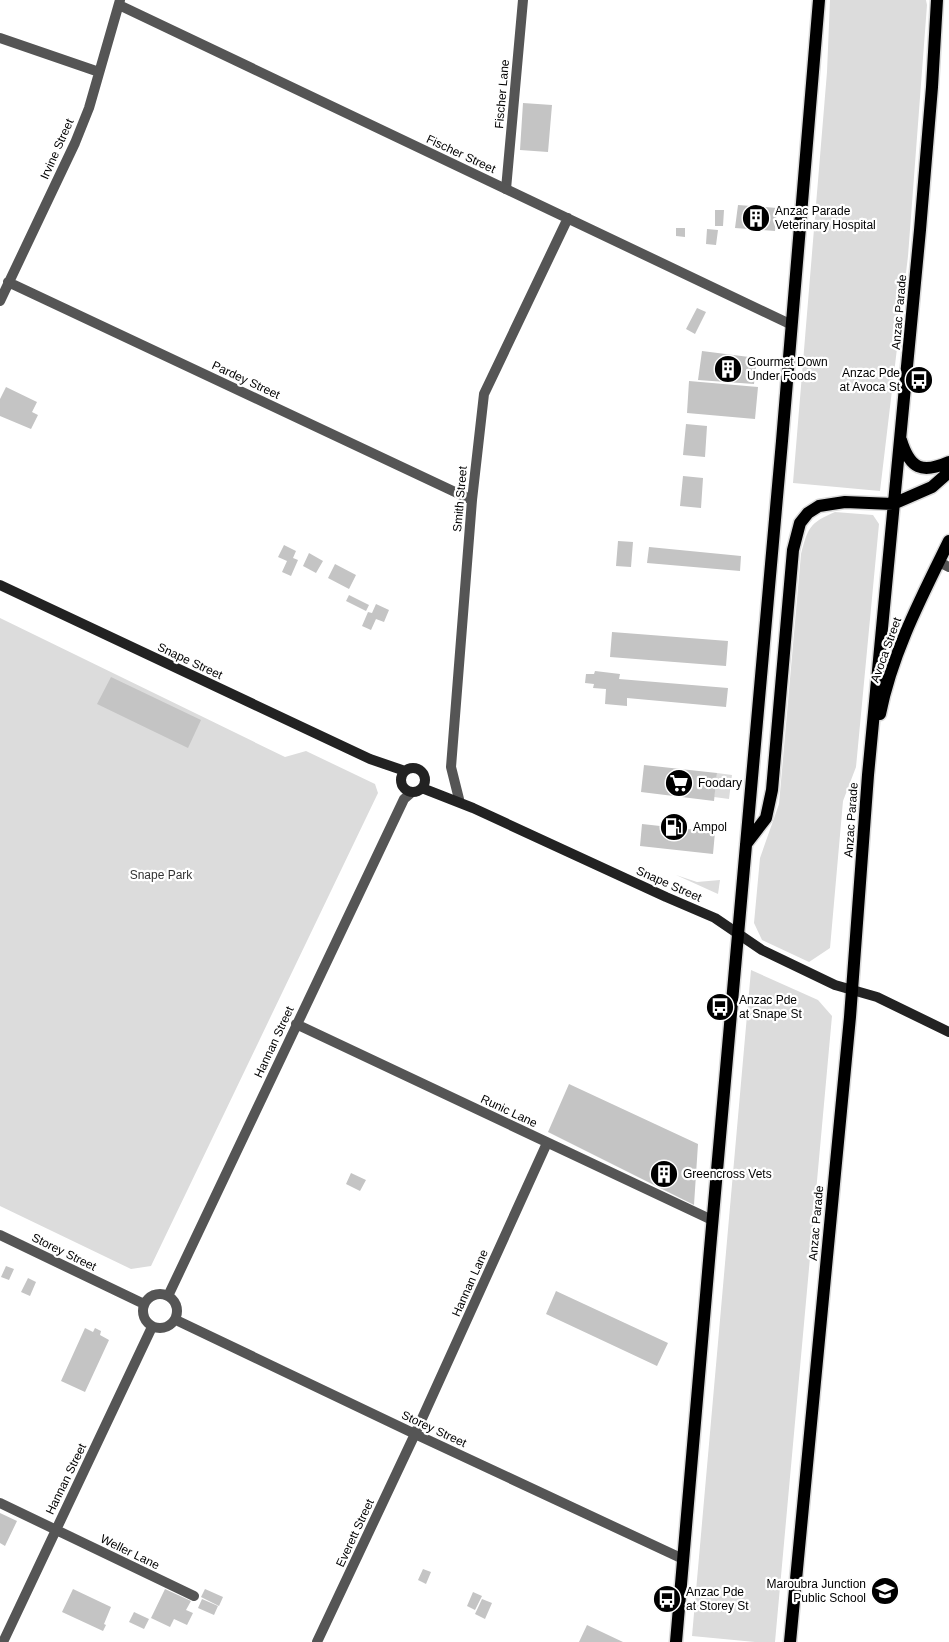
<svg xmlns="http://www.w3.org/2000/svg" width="949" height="1642" font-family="Arial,sans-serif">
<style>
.green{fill:#dcdcdc}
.building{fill:#c4c4c4}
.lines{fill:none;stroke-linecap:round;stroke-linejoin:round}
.primary-casing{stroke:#dbdbdb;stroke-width:15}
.lane{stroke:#555;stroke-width:10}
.street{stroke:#555;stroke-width:10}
.secondary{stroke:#222;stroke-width:10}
.primary{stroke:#000;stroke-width:12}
.labels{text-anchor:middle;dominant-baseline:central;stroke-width:4.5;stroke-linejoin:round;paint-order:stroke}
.street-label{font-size:12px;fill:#000;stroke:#fff}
.poi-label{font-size:12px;fill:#000;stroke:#fff;text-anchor:start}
.park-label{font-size:12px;fill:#333;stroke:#fff}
</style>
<rect width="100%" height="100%" fill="#fff"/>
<path class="green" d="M830 0H926L927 5 908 256 880 491 793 483 827 72Z
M835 512 873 515 879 524 856 767 843 801 830 948 809 962 762 940 754 923 760 858 779 804 801 554C808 528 809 523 835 512Z
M0 618 285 757 306 751 375 784 378 793 151 1266 131 1269 0 1206Z
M717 773 732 775 729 799 714 797Z
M676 875 697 882 720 880 718 894Z
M751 970 818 1000 832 1016 775 1642H755L692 1636Z"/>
<path class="building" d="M523 103 552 105 548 152 520 150Z
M738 205 777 208 775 231 735 228Z
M715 210H724L723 226H715Z
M676 228H685V237L676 236Z
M707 229 718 230 716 245 706 244Z
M697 308 706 312 695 334 686 329Z
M702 351 757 358 754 384 698 380Z
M689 381 758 387 755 419 687 413Z
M6 387 37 402 32 412 38 415 31 429 0 416V399Z
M686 424 707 426 705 457 683 455Z
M683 476 703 478 701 508 680 506Z
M618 541 633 542 631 567 616 566Z
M284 545 296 551 293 558 298 560 291 576 282 572 287 561 278 557Z
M649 547 741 556 740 571 647 563Z
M309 553 323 561 316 573 303 566Z
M335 564 356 575 349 589 328 578Z
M349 595 369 605 366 611 346 601Z
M376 604 389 610 384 622 376 619 371 630 362 626 368 612 372 613Z
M612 632 728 641 726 666 610 657Z
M595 671 620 674 619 679 728 688 726 707 627 698V706L605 704 606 689 593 688 594 684 585 683 586 674H594Z
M111 677 201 720 188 748 97 704Z
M644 765 717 773 714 801 641 792Z
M642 824 715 832 713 854 640 846Z
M569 1084 698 1144 694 1205 548 1132Z
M351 1173 366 1180 360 1191 346 1184Z
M6 1266 14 1269 9 1280 1 1277Z
M28 1278 36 1282 30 1296 21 1292Z
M556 1291 668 1343 657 1366 546 1314Z
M85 1328 93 1332 95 1328 101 1331 100 1335 109 1340 85 1392 61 1381Z
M0 1513 17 1521 5 1546 0 1543Z
M423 1569 431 1572 426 1584 418 1580Z
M73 1589 111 1607 104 1624 106 1625 103 1631 62 1612Z
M165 1589 191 1601 186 1610 193 1613 187 1625 174 1619 170 1627 151 1618Z
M205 1589 223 1597 219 1606 201 1597Z
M473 1592 482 1596 475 1610 467 1606Z
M202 1599 218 1606 214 1615 198 1608Z
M482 1599 492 1603 485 1619 475 1614Z
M134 1612 149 1619 144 1629 129 1622Z
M587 1625 623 1642H579Z"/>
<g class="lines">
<defs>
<path id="primary" d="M901 440C910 469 922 474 949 462
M880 714C892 653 922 596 949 541
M746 844 766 818 772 790 793 550 800 523 808 513 819 506 845 502 893 504 932 487 949 472
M676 1642 710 1249 782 441 819 0
M790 1642 850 1017 868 775 920 230 932 87 937 0"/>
</defs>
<use href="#primary" class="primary-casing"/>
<path class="lane" d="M506 189 523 0"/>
<path class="street" d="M119 5 792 325
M0 38 99 72
M8 282 472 500
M0 301 75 143 89 108 120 0
M939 562 949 567
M459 799 451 767 472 500 484 394 568 218
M296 1024 712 1220
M0 1235 144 1304
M143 1311a17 17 0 1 1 34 0a17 17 0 1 1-34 0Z
M168 1296 404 799 412 792
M176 1320 415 1434 683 1559
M0 1503 194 1596
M3 1642 152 1327
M317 1642 415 1434 547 1143"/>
<path class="secondary" d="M0 585 370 759 405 771
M401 780a12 12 0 1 1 24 0a12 12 0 1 1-24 0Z
M422 788 473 808 666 897 715 918 762 950 835 985 877 997 949 1032"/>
<use href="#primary" class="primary"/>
</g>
<defs>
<symbol id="building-disc" viewBox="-11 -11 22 22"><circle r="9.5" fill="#000" stroke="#fff"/><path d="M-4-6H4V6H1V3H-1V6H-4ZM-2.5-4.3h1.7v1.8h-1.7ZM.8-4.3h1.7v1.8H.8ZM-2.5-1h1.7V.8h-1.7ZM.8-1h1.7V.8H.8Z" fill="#fff"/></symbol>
<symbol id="bus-disc" viewBox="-11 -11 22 22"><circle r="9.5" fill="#000" stroke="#fff"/><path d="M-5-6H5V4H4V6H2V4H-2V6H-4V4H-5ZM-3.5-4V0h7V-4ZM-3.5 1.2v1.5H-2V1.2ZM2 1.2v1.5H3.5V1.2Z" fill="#fff"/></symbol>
<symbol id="supermarket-disc" viewBox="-11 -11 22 22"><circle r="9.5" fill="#000" stroke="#fff"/><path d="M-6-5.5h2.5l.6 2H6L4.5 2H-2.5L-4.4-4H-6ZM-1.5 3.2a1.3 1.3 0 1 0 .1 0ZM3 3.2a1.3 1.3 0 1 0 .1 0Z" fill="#fff"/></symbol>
<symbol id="fuel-disc" viewBox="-11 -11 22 22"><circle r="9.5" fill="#000" stroke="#fff"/><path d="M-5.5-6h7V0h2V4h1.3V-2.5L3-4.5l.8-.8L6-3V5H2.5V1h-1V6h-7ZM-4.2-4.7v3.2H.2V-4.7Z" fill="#fff"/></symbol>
<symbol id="school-disc" viewBox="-11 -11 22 22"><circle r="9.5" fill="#000" stroke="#fff"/><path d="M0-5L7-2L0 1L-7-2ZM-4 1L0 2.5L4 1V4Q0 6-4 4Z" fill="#fff"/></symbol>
</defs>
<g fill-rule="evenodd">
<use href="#building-disc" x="740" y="202" width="32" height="32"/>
<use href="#building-disc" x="712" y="353" width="32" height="32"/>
<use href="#bus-disc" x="903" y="364" width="32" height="32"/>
<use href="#supermarket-disc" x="663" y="767" width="32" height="32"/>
<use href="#fuel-disc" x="658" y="811" width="32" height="32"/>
<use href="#bus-disc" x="704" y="991" width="32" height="32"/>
<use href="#building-disc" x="648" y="1158" width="32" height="32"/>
<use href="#school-disc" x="869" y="1575" width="32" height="32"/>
<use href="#bus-disc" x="651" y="1583" width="32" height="32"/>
</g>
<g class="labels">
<g class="street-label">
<text transform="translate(502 94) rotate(-85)">Fischer Lane</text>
<text transform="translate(57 149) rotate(-66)">Irvine Street</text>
<text transform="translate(461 154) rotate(25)">Fischer Street</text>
<text transform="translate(899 312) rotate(-85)">Anzac Parade</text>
<text transform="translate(246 380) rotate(25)">Pardey Street</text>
<text transform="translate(460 499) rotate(-85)">Smith Street</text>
<text transform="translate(886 650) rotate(-70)">Avoca Street</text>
<text transform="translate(190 661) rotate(25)">Snape Street</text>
<text transform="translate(851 820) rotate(-86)">Anzac Parade</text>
<text transform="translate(669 884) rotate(24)">Snape Street</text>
<text transform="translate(274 1042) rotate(-65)">Hannan Street</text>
<text transform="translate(509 1111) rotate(25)">Runic Lane</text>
<text transform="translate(816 1223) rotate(-85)">Anzac Parade</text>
<text transform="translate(64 1252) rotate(26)">Storey Street</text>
<text transform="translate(470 1283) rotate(-66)">Hannan Lane</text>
<text transform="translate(434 1429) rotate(25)">Storey Street</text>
<text transform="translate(66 1479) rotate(-64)">Hannan Street</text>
<text transform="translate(355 1533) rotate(-65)">Everett Street</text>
<text transform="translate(130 1552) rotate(26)">Weller Lane</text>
</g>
<g class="poi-label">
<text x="775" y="211">Anzac Parade<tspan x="775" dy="14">Veterinary Hospital</tspan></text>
<text x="747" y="362">Gourmet Down<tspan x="747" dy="14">Under Foods</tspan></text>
<text x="900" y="373" text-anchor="end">Anzac Pde<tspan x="900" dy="14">at Avoca St</tspan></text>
<text x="698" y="783">Foodary</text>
<text x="693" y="827">Ampol</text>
<text x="739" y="1000">Anzac Pde<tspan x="739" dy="14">at Snape St</tspan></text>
<text x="683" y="1174">Greencross Vets</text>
<text x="866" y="1584" text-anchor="end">Maroubra Junction<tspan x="866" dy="14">Public School</tspan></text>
<text x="686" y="1592">Anzac Pde<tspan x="686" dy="14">at Storey St</tspan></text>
</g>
<g class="park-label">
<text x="161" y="875">Snape Park</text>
</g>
</g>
</svg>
